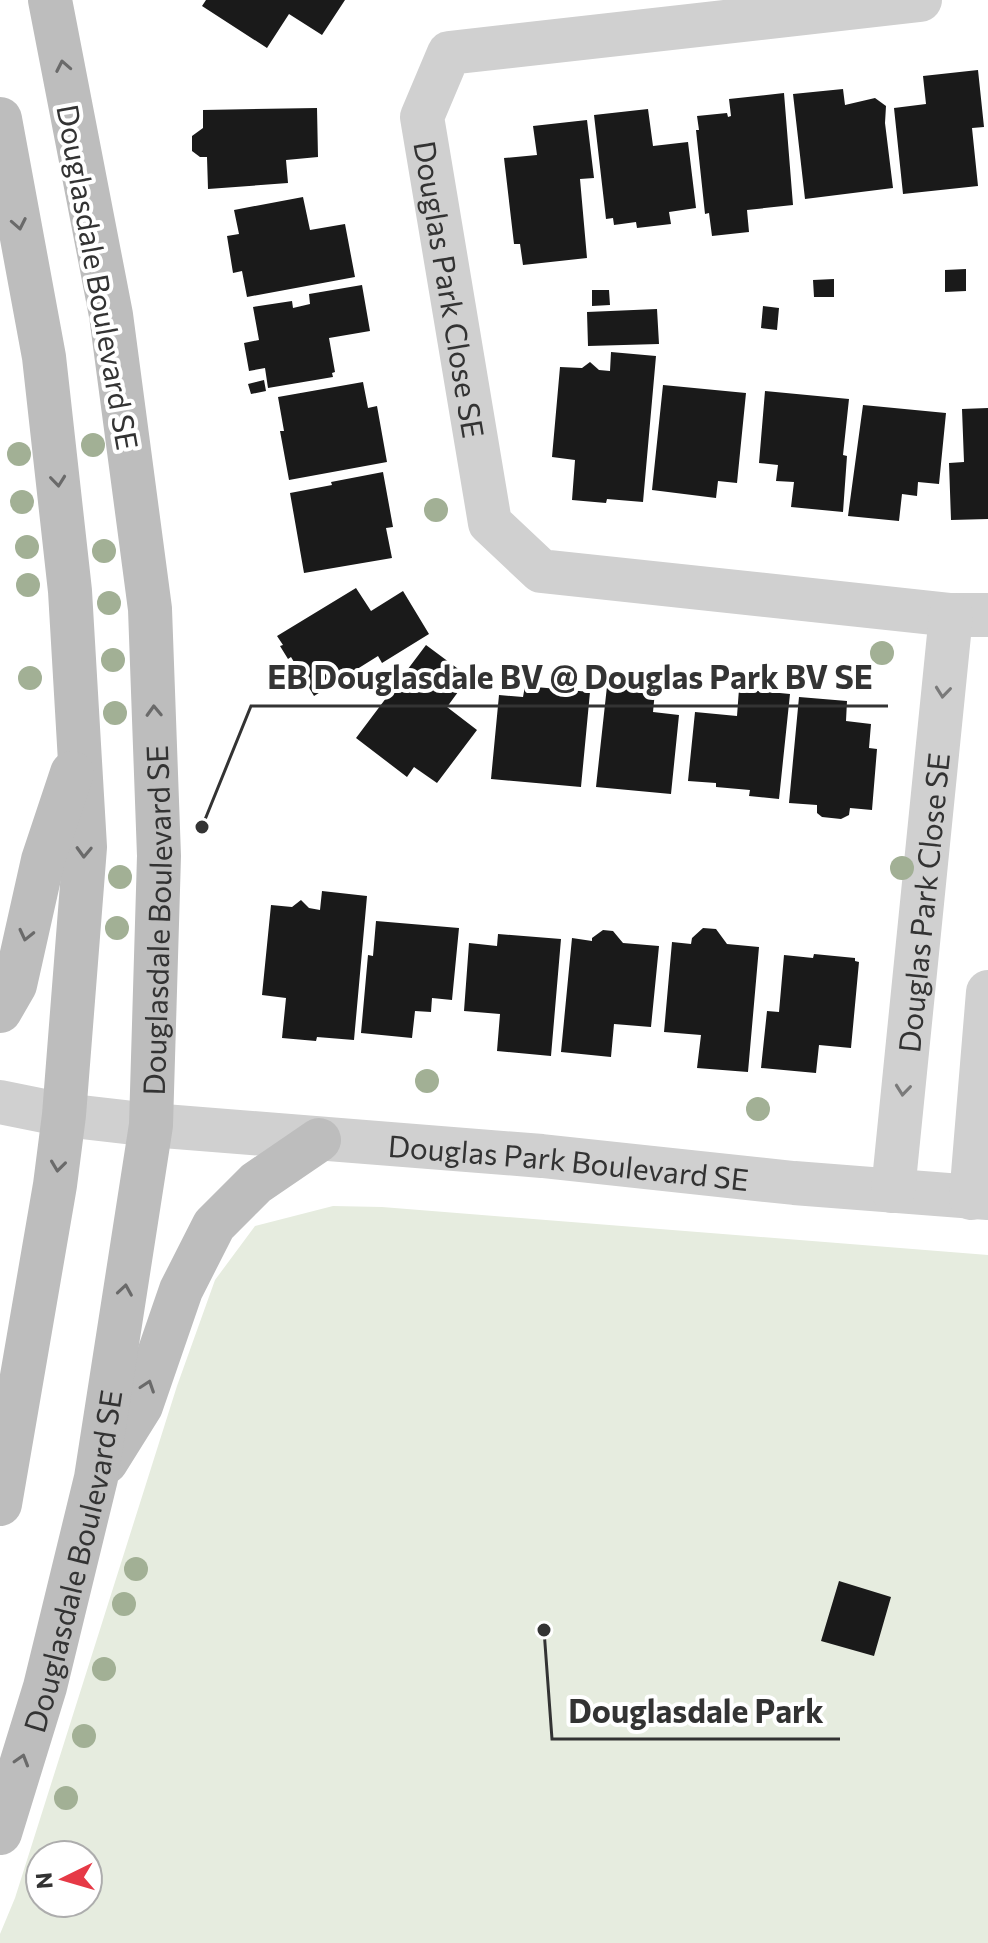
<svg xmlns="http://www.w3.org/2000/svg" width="988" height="1943" font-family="Commissioner,sans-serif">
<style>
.green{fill:#e6ecdf;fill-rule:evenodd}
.building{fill:#1a1a1a}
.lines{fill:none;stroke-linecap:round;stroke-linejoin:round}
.street{stroke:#d0d0d0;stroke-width:44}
.secondary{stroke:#bdbdbd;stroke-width:44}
.tree{fill:#a2b095}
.oneway{stroke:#6a6a6a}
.oneway2{stroke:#7a7a7a}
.labels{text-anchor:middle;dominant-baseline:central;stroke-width:8;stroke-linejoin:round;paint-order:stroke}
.street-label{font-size:30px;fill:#333;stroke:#fff}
.leader{fill:none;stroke:#333;stroke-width:3}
.callout-dot{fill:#333;stroke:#fff;stroke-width:3}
.callout-label{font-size:32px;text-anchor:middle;font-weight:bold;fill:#333;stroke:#fff;stroke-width:8;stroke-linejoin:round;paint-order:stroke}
</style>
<rect width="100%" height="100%" fill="#fff"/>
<path class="green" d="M333 1206 382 1207 988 1255V1943H0V1934L15 1898 177 1386 215 1280 255 1226ZM40 1855H88V1903H40Z"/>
<path class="building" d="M206 0H345L322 35 289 14 267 48 202 6Z
M978 70 984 127 972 128 978 186 903 194 894 108 926 104 923 76Z
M843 89 845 105 875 98 886 106 885 123 893 188 805 199 793 94Z
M784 93 793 205 747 210 749 232 712 236 709 213 705 214 696 130H699L697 116 727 113 728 117 731 116 729 99Z
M317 108 318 157 286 160 288 183 208 189 207 157H200L192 151V136L203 128V110Z
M648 109 653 146 688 142 696 208 669 212 671 224 637 228 636 222 614 225 613 218 606 219 594 115Z
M587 120 594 178 580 179 587 258 523 265 520 244H514L504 158 537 155 533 126Z
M303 197 310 230 345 224 355 277 247 297 242 271 233 273 227 236 239 234 234 210Z
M966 269V291L945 292V270Z
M834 279V297H814L813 280Z
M362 285 370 331 329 338 335 372 332 373 333 377 268 388 265 368 249 371 244 343 259 340 253 307 292 301 293 308 310 304 309 294Z
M592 290H609L610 305 592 306Z
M763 306 779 308 777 330 761 328Z
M657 309 659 344 588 346 587 312Z
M611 352 656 356 643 502 607 499 606 503 572 500 575 460 552 457 560 367 582 368 590 362 599 370 610 371Z
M264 380 266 391 251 394 248 384Z
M363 382 368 408 377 406 387 462 289 480 280 431H284L278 397Z
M663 385 746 393 737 483 718 481 716 498 652 490Z
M765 391 849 399 843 455 847 456 843 512 791 507 794 482 776 481 778 465 759 463Z
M863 405 946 413 939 484 918 482 917 496 902 494 899 521 848 516Z
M988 408V519L951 520 949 463 964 462 962 409Z
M383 472 393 527 386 528 392 558 304 573 290 493 332 485 331 482Z
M356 588 371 611 403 591 429 634 382 663 378 656 314 696 291 657 288 659 280 646 283 645 277 636Z
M426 645 469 677 447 707 477 730 437 783 414 767 407 777 356 738Z
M608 677 656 681 653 712 679 715 671 794 596 787Z
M525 686 590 692 581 787 491 779 499 695 523 697Z
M739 689 790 694 779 799 749 796 750 790 716 787V783L688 781 695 712 737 716Z
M799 697 847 701 846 721 871 724 869 748 877 749 872 810 850 808 849 815 841 819 822 817 817 813V805L789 803Z
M322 891 367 896 354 1040 317 1037 316 1041 282 1038 286 998 262 995 271 905 292 907 301 900 309 908 320 910Z
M376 921 459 928 452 1000 432 998 431 1012 415 1011 412 1038 361 1033 368 955 373 956Z
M703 928 716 929 727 944 759 947 748 1072 697 1068 701 1035 664 1032 672 942 691 944 692 938Z
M603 930 613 931 623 943 659 946 651 1027 614 1024 611 1057 561 1052 572 938 592 941V938Z
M498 934 561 939 551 1056 497 1051 500 1014 464 1011 469 943 497 946Z
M814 954 855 958V961L859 962 851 1048 819 1045 816 1073 761 1068 767 1011 779 1012 784 955 813 958Z
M839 1581 891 1597 874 1656 821 1641Z"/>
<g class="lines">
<g class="street">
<path id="s1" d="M920 0 449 53 422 117 490 523 541 571 951 615H988"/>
<path id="s2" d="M0 1102 64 1115 151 1125 542 1156 794 1183 988 1198"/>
<path id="s3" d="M893 1191 951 615"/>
<path d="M971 1198 988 992"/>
</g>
<g class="secondary">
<path d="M0 119 44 357 70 591 85 847 64 1115 55 1185 0 1504"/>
<path d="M0 1011 15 985 43 860 72 773"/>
<path d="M106 1462 141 1406 181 1290 214 1225 256 1183 319 1140"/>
<path id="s4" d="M0 1833 45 1687 96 1478 151 1125 159 856 150 609 111 315 50 0"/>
</g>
</g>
<g class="tree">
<circle cx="93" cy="445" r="12"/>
<circle cx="19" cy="454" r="12"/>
<circle cx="22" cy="502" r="12"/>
<circle cx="436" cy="510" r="12"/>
<circle cx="27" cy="547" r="12"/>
<circle cx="104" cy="551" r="12"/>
<circle cx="28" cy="585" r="12"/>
<circle cx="109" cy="603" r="12"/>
<circle cx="882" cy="653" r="12"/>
<circle cx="113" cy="660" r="12"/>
<circle cx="30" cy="678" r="12"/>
<circle cx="115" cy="713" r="12"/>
<circle cx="902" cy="868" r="12"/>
<circle cx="120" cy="877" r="12"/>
<circle cx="117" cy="928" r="12"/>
<circle cx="427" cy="1081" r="12"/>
<circle cx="758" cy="1109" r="12"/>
<circle cx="136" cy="1569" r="12"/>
<circle cx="124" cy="1604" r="12"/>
<circle cx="104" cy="1669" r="12"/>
<circle cx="84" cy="1736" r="12"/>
<circle cx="66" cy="1798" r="12"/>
</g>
<defs><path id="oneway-chevron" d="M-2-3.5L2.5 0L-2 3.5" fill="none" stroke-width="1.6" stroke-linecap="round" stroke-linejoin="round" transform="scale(2)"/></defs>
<g class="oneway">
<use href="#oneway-chevron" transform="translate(63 66) rotate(-101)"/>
<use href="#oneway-chevron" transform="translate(19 224) rotate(79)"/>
<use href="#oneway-chevron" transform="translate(58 481) rotate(84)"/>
<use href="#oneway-chevron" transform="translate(154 711) rotate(-92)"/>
<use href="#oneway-chevron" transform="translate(84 852) rotate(92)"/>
<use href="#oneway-chevron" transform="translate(26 935) rotate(103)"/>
<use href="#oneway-chevron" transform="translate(58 1166) rotate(97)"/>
<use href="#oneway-chevron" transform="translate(125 1290) rotate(-81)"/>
<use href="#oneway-chevron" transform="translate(148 1386) rotate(-71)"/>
<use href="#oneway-chevron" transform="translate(22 1760) rotate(-73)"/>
</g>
<g class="oneway2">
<use href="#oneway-chevron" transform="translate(943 692) rotate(96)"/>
<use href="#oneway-chevron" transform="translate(903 1090) rotate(96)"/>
</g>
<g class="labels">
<g class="street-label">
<text transform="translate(99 277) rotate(80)">Douglasdale Boulevard SE</text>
<text stroke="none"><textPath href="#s1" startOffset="718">Douglas Park Close SE</textPath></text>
<text stroke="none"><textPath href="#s3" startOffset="290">Douglas Park Close SE</textPath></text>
<text stroke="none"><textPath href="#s4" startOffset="930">Douglasdale Boulevard SE</textPath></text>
<text stroke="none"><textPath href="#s2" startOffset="572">Douglas Park Boulevard SE</textPath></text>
<text stroke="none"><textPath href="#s4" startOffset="282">Douglasdale Boulevard SE</textPath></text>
</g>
</g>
<path class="leader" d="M202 827L251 706H888M544 1630L552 1739H840"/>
<g class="callout-dot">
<circle cx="202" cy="827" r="8"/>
<circle cx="544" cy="1630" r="8"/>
</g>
<g class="callout-label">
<text x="570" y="689">EB Douglasdale BV @ Douglas Park BV SE</text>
<text x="696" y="1723">Douglasdale Park</text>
</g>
<g transform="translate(64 1879) rotate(265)"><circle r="38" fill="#ffffff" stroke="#adadad" stroke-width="2"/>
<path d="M0-6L14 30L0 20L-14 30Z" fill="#e63946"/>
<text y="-12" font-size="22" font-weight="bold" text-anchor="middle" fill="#333333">N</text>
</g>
</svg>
